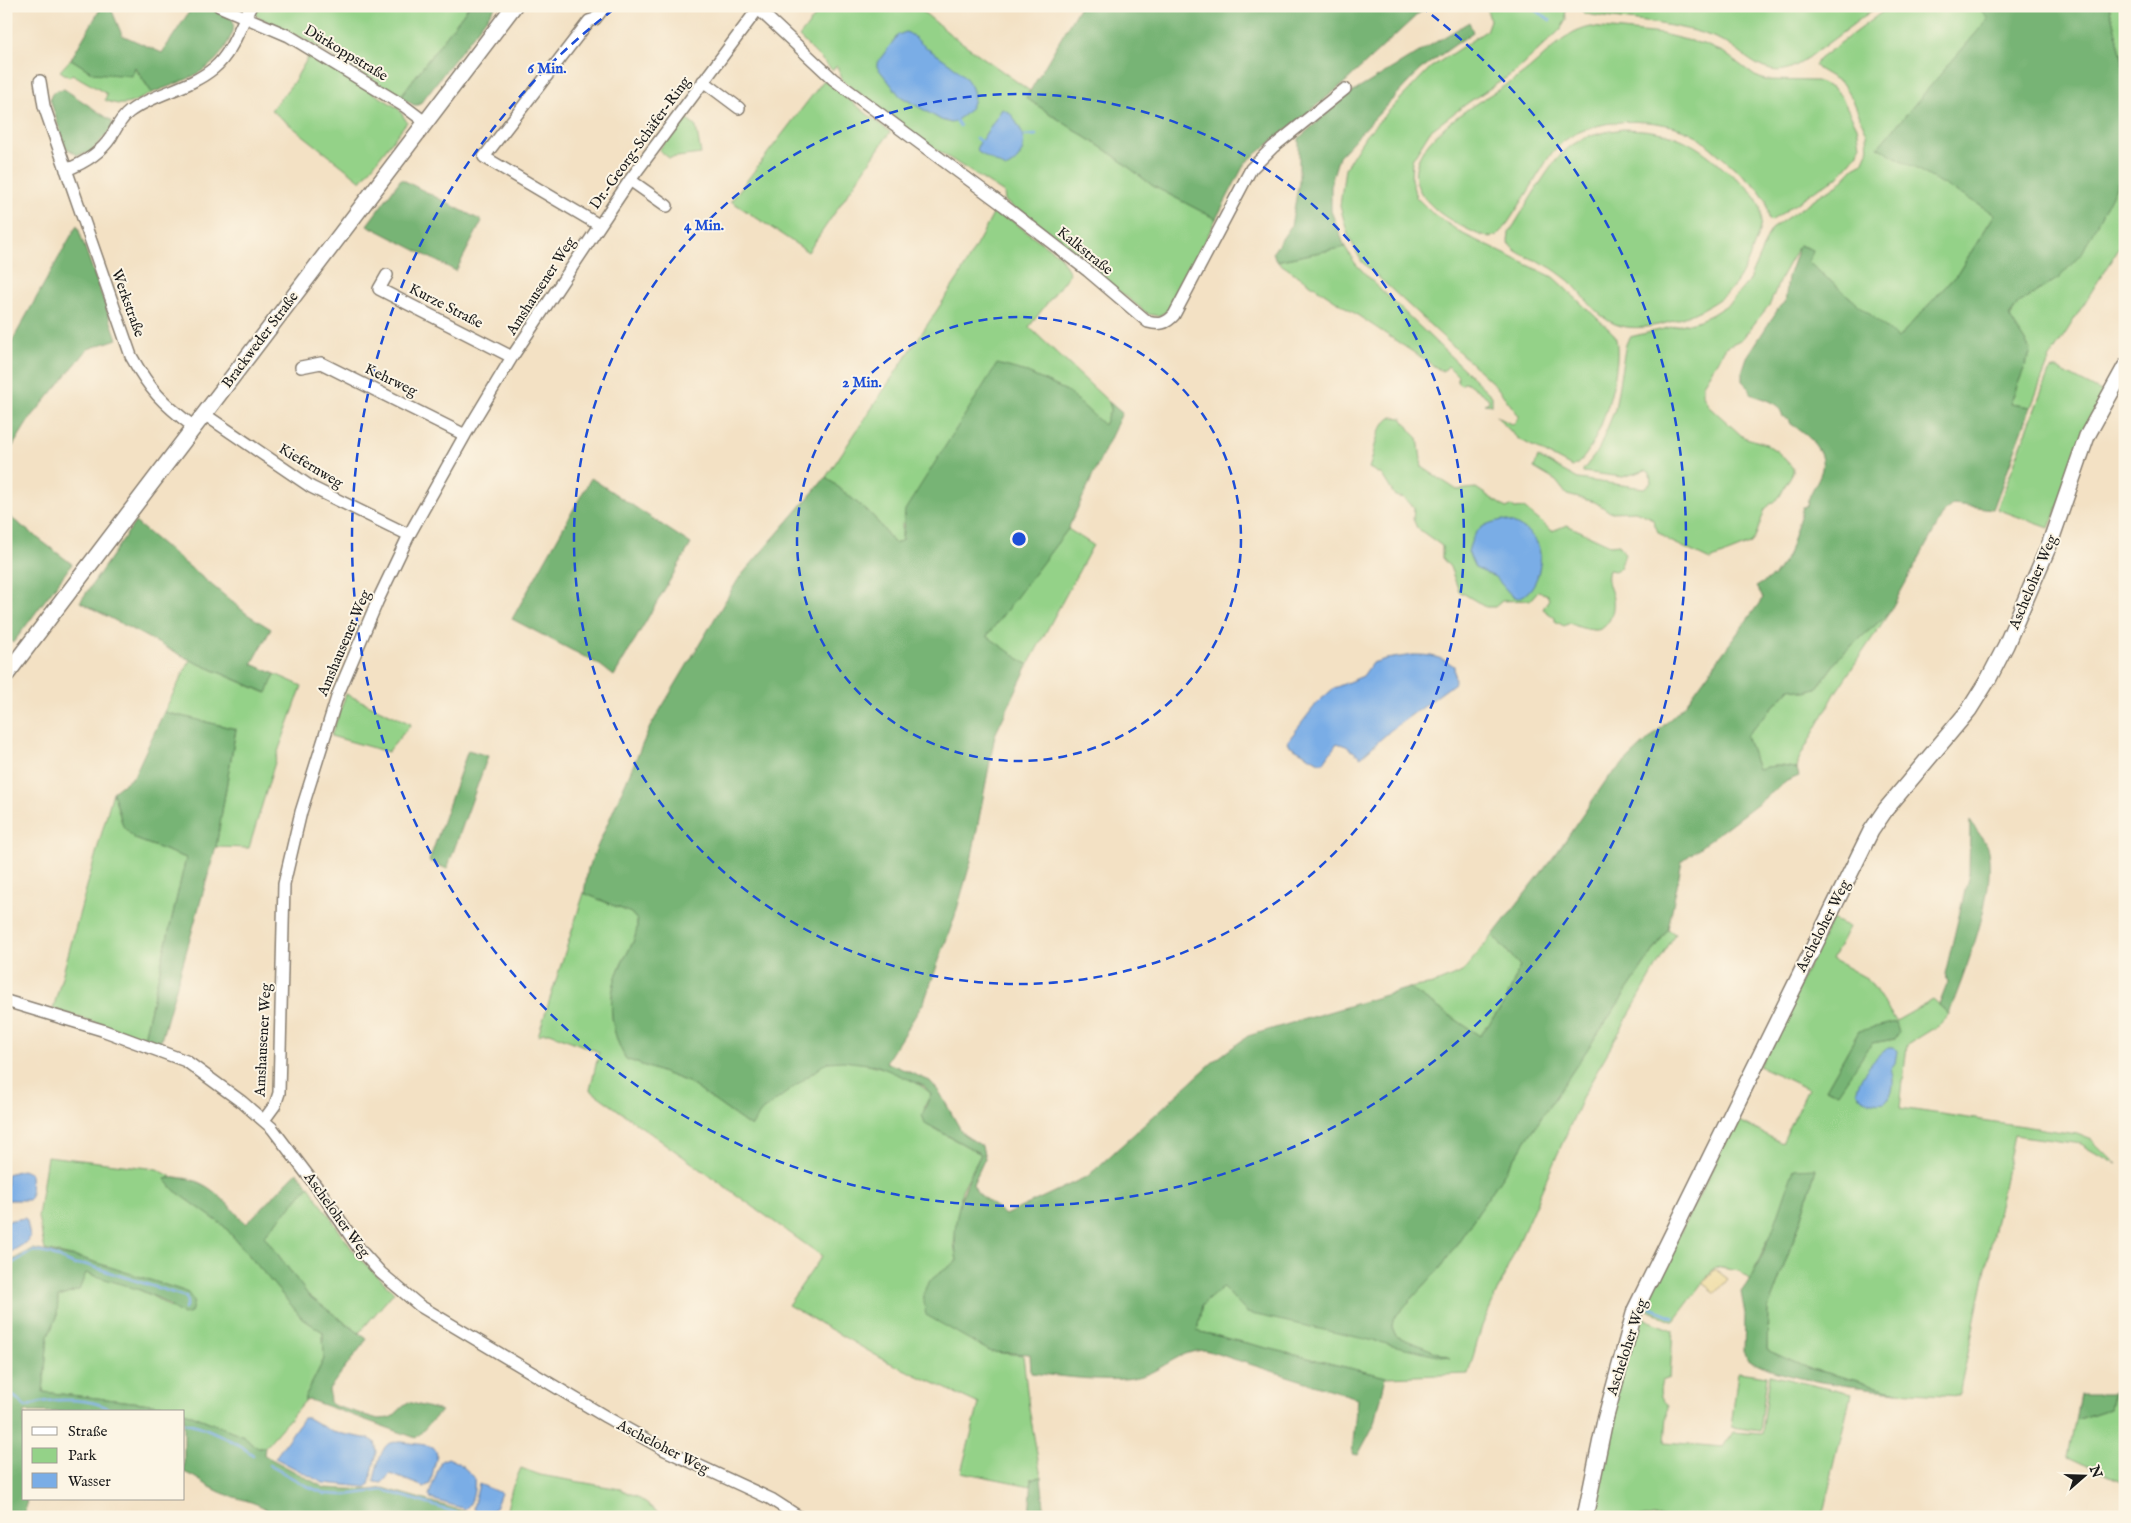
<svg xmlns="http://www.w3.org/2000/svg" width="2131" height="1523" font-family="'IM FELL English',serif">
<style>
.green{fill:#94d288;stroke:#587752;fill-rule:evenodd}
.forest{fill:#77b474;stroke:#4a6848}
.sand{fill:#eeda9e;stroke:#857b5d}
.water{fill:#7aade6;stroke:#4b6481}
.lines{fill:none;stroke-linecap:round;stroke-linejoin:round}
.stream{stroke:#7aade6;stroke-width:2.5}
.street-casing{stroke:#887e70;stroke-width:14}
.secondary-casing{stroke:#887e70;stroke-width:18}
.street{stroke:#fff;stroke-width:11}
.secondary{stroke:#fff;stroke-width:15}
.ring{fill:none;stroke:#1d4ed8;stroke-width:2.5;stroke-dasharray:9 6}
.labels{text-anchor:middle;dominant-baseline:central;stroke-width:4;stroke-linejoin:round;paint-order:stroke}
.street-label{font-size:15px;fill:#1c1c1c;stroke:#fcf5e5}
.centre{fill:#1d4ed8;stroke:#fcf5e5;stroke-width:2.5}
.ring-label{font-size:15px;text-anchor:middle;font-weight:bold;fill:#1d4ed8;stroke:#fcf5e5;stroke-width:4;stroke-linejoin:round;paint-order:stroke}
</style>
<rect width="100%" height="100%" fill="#fcf5e5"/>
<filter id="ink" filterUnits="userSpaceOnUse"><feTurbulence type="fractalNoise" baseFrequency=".02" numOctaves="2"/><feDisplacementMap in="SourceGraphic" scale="10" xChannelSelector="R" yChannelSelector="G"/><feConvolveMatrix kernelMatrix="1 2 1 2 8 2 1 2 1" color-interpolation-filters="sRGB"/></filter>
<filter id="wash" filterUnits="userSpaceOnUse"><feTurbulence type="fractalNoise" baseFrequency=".0096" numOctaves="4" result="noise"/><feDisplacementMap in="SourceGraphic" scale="20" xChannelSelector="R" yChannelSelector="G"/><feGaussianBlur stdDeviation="1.12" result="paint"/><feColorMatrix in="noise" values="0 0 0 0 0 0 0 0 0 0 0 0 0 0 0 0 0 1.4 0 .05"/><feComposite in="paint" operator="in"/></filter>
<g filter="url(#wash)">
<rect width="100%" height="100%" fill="#f3e1c4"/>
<path class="green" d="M258 6H469L400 97 320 48 255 15Z
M823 6H916L950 34 1030 91 1026 98 1113 155 1153 186 1216 219 1171 309 1158 316 1148 314 1005 201 1004 193 929 145 843 81 837 66 832 70 799 37Z
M1491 6H1565L1566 20 1560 30 1515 72 1469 102 1430 131 1412 160 1411 179 1416 197 1432 213 1463 234 1553 277 1614 334C1627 358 1598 458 1572 467L1517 438 1496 416 1511 424 1515 423 1519 416 1496 386 1362 262 1348 235 1340 206 1345 168 1366 135 1430 68 1486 31 1490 20 1487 9Z
M1576 6H1878L1804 61C1794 67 1783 73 1771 70 1751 66 1737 47 1718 39 1677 22 1630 22 1586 14Z
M1890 6H1978L1989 19 1995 214 1958 273 1898 338 1808 262 1813 250 1799 245 1781 277 1770 304 1742 339 1726 347 1703 384V395L1708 405 1743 437 1766 444 1778 452 1793 468V472L1780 496 1765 509 1755 538 1750 544 1710 560 1668 540 1658 532 1652 518 1635 511 1610 512 1595 502 1567 495 1556 481 1534 468 1538 457 1578 479 1644 488 1651 483 1650 473 1646 470 1623 477 1583 472V470L1598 451 1615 409 1626 343 1630 337 1697 321 1711 315 1730 303 1748 282 1771 229 1823 193 1837 186 1854 168 1863 163 1868 152 1867 134 1853 100 1842 83 1818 69 1815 65 1819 59Z
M2109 6H2125V78L2122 57Z
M1591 27 1662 34 1703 44 1723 52 1755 76 1765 80 1817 81 1834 89 1841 96 1857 127 1860 145 1858 153 1837 178 1818 188 1771 221 1769 219 1766 200 1757 187 1697 136C1660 115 1589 115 1557 147 1549 155 1544 166 1538 175 1527 194 1515 212 1503 230 1495 239 1486 238 1475 233 1459 225 1442 217 1430 204 1376 151 1487 99 1520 76 1544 59 1561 33 1591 27Z
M310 54 398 108 407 122 361 181 271 110 293 83Z
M71 59 93 73 134 67 152 93C133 102 125 109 105 100L107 94 72 74 69 77 60 71Z
M824 80 890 132 808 252 731 201Z
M684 117 696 127 701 154 669 158 659 150Z
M1623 129C1668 130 1690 138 1723 168 1734 177 1752 188 1758 202 1765 216 1759 232 1754 246 1748 261 1742 278 1731 289 1709 312 1646 337 1615 324 1595 316 1584 294 1568 280 1561 275 1554 269 1546 265 1534 258 1514 255 1508 242L1509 233C1523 212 1548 165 1566 150 1581 136 1604 132 1623 129Z
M2125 148V238L2050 358 2031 407 2010 404 2031 351 2009 317 2019 303 2034 294 2124 160Z
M996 209 1060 256 1070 273 1029 327 1109 402 1111 409 1104 426 1067 391 1023 371 902 524V540L895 544 873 516 826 477 959 277Z
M1345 247 1355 263 1371 280 1492 396V405L1484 404 1489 402 1488 398 1466 382 1461 385 1457 382 1458 376 1448 366 1443 372 1276 261Z
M2053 369H2057L2105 394 2049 528 1997 509 2049 372Z
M1392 417 1402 418 1412 432 1418 438 1422 467 1457 490 1476 488 1506 508 1511 506 1515 509 1524 508 1552 531 1567 525 1610 545 1619 544 1625 554 1620 568 1615 571 1609 570C1605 582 1611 587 1613 599 1615 612 1608 632 1593 630 1585 629 1577 627 1570 623L1564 626 1555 621V618L1543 609 1549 599 1547 595 1538 591 1530 600 1502 601 1495 607H1486L1459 591 1450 567 1442 558V546L1417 528 1413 519 1414 507 1403 498 1395 496 1382 475 1369 468C1376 450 1374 429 1392 417Z
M1068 529 1093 545 1028 665 986 636Z
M1889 613 1836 692 1799 759 1797 769C1783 765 1773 765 1758 769L1746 736 1790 688 1806 692 1816 689 1841 655Z
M190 660 266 693 275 674 302 686 279 749 249 848 216 847 236 729 164 712Z
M346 694 411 724 388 752 331 736Z
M113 792 123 826 135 839 186 858 144 1038 53 1009Z
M584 893 631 913 637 920C638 938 630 947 622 963 606 993 609 1030 626 1059L688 1082 751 1127C754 1121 757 1115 762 1111 774 1099 813 1067 827 1062 853 1054 913 1075 931 1094L924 1107 929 1126 981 1154 962 1190 954 1244 957 1261 927 1283 991 1352 1023 1355 1029 1408 1041 1477 1032 1478 1031 1486 961 1472 979 1404 886 1361 788 1305 822 1256 590 1090 599 1052 550 1033H543L538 1036Z
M1832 919 1849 927 1832 959 1868 979 1896 1021 1933 1000 1949 1014 1939 1025 1907 1045 1900 1108 2077 1134 2092 1140 2117 1165 2081 1144 2014 1135 1959 1395 1897 1391 1807 1368 1767 1350 1768 1309 1801 1220 1816 1169 1768 1240 1750 1280 1739 1271 1715 1267 1674 1321 1646 1309 1644 1305 1737 1120 1782 1143 1808 1089 1759 1066ZM1859 1031 1895 1039 1872 1043 1826 1089Z
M1668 929 1675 934 1584 1094 1482 1326 1468 1374 1386 1377 1197 1331 1202 1305 1223 1286 1447 1357 1396 1336 1392 1327 1393 1319 1442 1266Z
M1493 935 1520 966 1506 1001 1480 1036 1409 988 1434 984 1462 972Z
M47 1156 157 1169 172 1177 165 1179 174 1190 224 1226 303 1319 323 1332 324 1359 305 1397V1401L265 1447H256L244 1436 169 1406 43 1392 48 1336 57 1317 58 1297 79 1290 86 1273C115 1282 146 1288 170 1308L187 1292 85 1259 45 1250 38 1217Z
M309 1186 356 1255 394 1292 359 1333 309 1296 264 1236Z
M1642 1318 1673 1330 1670 1378 1662 1381C1659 1392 1659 1398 1668 1405L1665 1442 1723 1447 1733 1432 1762 1434 1770 1375 1851 1394 1822 1517H1590L1609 1422 1637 1322Z
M2125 1366V1483L2068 1457 2075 1420 2108 1409Z
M1738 1372 1767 1376 1760 1431 1731 1427Z
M521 1468 540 1475 620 1489 636 1496 664 1517H553L506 1513 512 1488Z"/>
<path class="forest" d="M102 6H110L122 35 162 53 193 6C209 6 220 8 232 18 236 29 232 34 227 44 211 74 182 81 152 93L135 67 132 76 93 73 71 59Z
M469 6H496L419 105H414L400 97Z
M1080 6H1429L1418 14 1341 86 1245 163 1216 219 1153 186 1113 155 1026 98Z
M1978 6H2109L2122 57 2125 78V148L2120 179 2082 253 2059 278 2019 303 2009 316 2031 351 2010 404 2031 407 1993 509 1953 504 1945 511 1889 613 1841 655 1816 689 1806 692 1790 688 1746 736 1758 769C1773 765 1783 765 1797 769L1799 776 1787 781 1682 861 1668 929 1442 1266 1393 1319 1392 1327 1396 1336 1451 1358 1247 1313 1223 1287 1202 1305 1197 1331 1386 1377 1375 1423 1358 1455 1352 1454 1357 1398 1205 1350C1178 1351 1166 1368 1142 1376 1117 1384 1059 1376 1031 1373L1030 1354 991 1352 926 1315C918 1280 932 1280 957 1261 950 1218 962 1192 981 1154L925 1123 922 1115 931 1094 924 1086 876 1065 843 1061 827 1062 761 1112 751 1127 688 1082 626 1059C609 1030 606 993 622 963 630 947 638 938 637 920L631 913 584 893 588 868 650 727 739 578 826 477 873 516 895 544 902 540 905 510 997 364 1023 371 1067 391 1104 425 1111 409 1109 402 1122 413 1068 529 987 636 1028 665 995 735 971 861 955 916 924 1002 886 1062 930 1081 940 1093 963 1134 982 1146 985 1158 973 1184 977 1192 1005 1215 1088 1176 1214 1061 1248 1036 1409 988 1480 1036 1506 1001 1520 966 1493 935 1558 851 1607 779 1685 705 1763 598 1756 587 1774 576 1788 555 1803 507 1807 506C1808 495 1816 485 1820 475 1830 453 1806 433 1791 424L1789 419 1783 417C1779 401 1766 400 1750 394V389L1742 381V372L1747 357 1780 306 1785 303 1788 277 1799 245 1813 250 1808 262 1898 338 1958 273 1995 214 1878 147 1988 19Z
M1469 22 1473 32 1421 69 1339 156 1331 183V211L1345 247 1276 261 1273 252 1291 226 1299 182V138L1348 95Z
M64 89 112 121V128L90 153 77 155 65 147 50 99C52 91 56 90 64 89Z
M401 179 482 221 456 271 367 225Z
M77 225 117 339 88 349 29 420 6 457V352Z
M591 478 691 544 614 676 600 665 512 619Z
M6 514 72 564 13 643 6 637Z
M135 522 247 614 271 629 252 664 275 674 267 693 190 660 80 602Z
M164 712 236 729 216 847 160 1044 144 1038 186 858 135 839 123 826 113 792 134 776Z
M468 750 488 756 447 869 429 861Z
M1970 821C1976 830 1986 841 1988 851 1996 896 1965 971 1949 1014L1939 1005 1948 982 1945 974 1969 874Z
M1896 1022 1899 1032 1895 1039 1872 1043 1838 1093 1826 1089 1859 1031Z
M1816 1168 1801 1220 1768 1309 1767 1350 1807 1368 1897 1391C1866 1388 1760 1379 1744 1354L1745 1314 1741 1292C1767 1257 1779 1210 1794 1169Z
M297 1172 309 1186 264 1236 309 1296 367 1339 329 1389 330 1403 335 1406 378 1419 391 1418 408 1402 441 1411 416 1438 310 1400 305 1401V1397L324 1359 323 1332 303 1319 224 1226 174 1190 165 1179C202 1171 224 1200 246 1224Z
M32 1249 85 1259 187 1292 194 1301 191 1313 183 1315 158 1298 140 1290 86 1273 79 1290 58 1297 57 1317 48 1336 43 1392 169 1406 183 1412H24V1499H27L24 1517H6V1264Z
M2080 1395H2113L2108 1409 2075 1420Z
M184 1412 244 1436 256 1447H265L264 1455 325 1488 370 1490 383 1488 483 1517H275C261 1500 236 1500 218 1491 206 1486 197 1477 184 1472Z
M1041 1477 1044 1507 1050 1517H1029L1032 1478Z"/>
<path class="sand" d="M1715 1269 1728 1279 1716 1293 1703 1283Z"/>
<path class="water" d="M906 32C916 36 922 46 931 51 959 68 1000 98 951 123L941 120 900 96 877 67V63L898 35Z
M1002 109C1009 111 1013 116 1016 122 1028 139 1026 158 1006 168L978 152 977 147Z
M1504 520C1515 523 1529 530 1536 541 1546 558 1538 592 1518 598L1512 596 1495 577 1475 568 1468 552C1473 531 1482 523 1504 520Z
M1413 655C1430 655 1440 656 1454 666L1455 683 1391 730 1361 757 1346 746 1337 743 1324 762H1319L1289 745 1287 742 1317 703 1334 688 1363 676 1372 663 1386 659Z
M1890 1047H1894L1897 1051 1895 1063 1891 1068C1894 1080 1895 1092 1885 1102 1875 1104 1862 1101 1857 1092 1857 1077 1878 1054 1890 1047Z
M22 1170 30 1173 31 1197 28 1200H6L7 1174Z
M25 1218 27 1221 30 1237 27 1242 6 1255V1221Z
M303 1418H308L332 1432 370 1439 375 1442 377 1452 369 1485 366 1487 323 1483 275 1458Z
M402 1442 426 1445 435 1449 437 1455 430 1484 424 1487 390 1474 382 1483 374 1482C375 1473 381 1446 390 1443 393 1442 399 1442 402 1442Z
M448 1458 459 1463 474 1477C475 1487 474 1503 465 1509L431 1499 429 1495 441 1461Z
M479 1484 501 1493C496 1506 494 1515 478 1515L473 1508Z"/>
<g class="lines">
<path class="stream" d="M1530 6 1550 20
M956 120 960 126
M1024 136 1036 135
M976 138 980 141
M6 1267 33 1251 50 1254 75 1265 84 1264 186 1297 187 1302 185 1309
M1645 1305 1673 1317
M6 1389 26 1407C44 1398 81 1398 101 1405 105 1406 108 1409 112 1410 118 1412 124 1409 131 1412
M184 1423C202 1424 238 1443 253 1455
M269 1465 305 1485 326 1494 346 1495 383 1490 470 1517"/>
</g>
</g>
<g filter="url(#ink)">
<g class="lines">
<defs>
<path id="street" d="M219 6 289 36 404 106 425 122
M755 6 833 79 1003 205 1088 271 1148 322C1159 325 1166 324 1174 315L1251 169 1273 147 1345 89
M40 81 44 106 131 356C150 390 162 403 194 427
M703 81 739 108
M66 170C84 163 100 154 111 137 116 128 121 118 129 112 154 93 189 89 214 68 232 53 240 26 251 6
M630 180 667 206
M599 225 484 157 589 21 595 19 605 6
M387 275 379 289 512 357
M301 367 321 363 465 435
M204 414 311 487 409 535
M6 1001 102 1030 186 1061 242 1102 272 1128 325 1198 360 1250 381 1273 420 1306 606 1417 665 1450 771 1499 799 1517
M264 1120 275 1105 279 1093 284 884 301 812 338 694 377 602 409 535 465 435 512 357 630 180 760 6"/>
<path id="secondary" d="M6 675 514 6
M1585 1517 1605 1420 1635 1310 1871 831 1886 809 1969 710 1989 678 2006 645 2050 543 2087 436 2125 367"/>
</defs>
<use href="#street" class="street-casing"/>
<use href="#secondary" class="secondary-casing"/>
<use href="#street" class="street"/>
<use href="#secondary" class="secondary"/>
</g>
</g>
<g class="ring">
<circle cx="1019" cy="539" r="222"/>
<circle cx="1019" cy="539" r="445"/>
<path d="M1420 6A667 667 0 1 1 618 6"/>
</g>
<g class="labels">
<g class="street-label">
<text transform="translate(346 53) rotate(31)">Dürkoppstraße</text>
<text transform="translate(640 143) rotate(-54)">Dr.-Georg-Schäfer-Ring</text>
<text transform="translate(1085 251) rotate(39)">Kalkstraße</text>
<text transform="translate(541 286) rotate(-57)">Amshausener Weg</text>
<text transform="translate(128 303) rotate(70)">Werkstraße</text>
<text transform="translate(446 306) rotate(27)">Kurze Straße</text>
<text transform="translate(260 340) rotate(-53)">Brackweder Straße</text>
<text transform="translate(391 380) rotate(26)">Kehrweg</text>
<text transform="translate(311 466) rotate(31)">Kiefernweg</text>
<text transform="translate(2033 582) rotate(-67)">Ascheloher Weg</text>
<text transform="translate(344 643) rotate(-67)">Amshausener Weg</text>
<text transform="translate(1823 926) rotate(-63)">Ascheloher Weg</text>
<text transform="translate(263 1040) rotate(-87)">Amshausener Weg</text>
<text transform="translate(337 1215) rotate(54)">Ascheloher Weg</text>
<text transform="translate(1627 1347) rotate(-72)">Ascheloher Weg</text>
<text transform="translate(663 1447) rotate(27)">Ascheloher Weg</text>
</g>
</g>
<circle cx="1019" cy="539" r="8" class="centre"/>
<g class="ring-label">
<text x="547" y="73">6 Min.</text>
<text x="704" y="230">4 Min.</text>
<text x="862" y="387">2 Min.</text>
</g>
<rect width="2131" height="1523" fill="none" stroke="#fcf5e5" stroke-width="25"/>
<rect x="22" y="1410" width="162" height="90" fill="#fcf5e5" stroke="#a29e95"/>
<rect x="32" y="1427" width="25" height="8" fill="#ffffff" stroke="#a29e95"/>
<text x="68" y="1436" font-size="15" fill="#1c1c1c">Straße</text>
<rect x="32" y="1448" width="25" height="15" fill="#94d288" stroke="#a29e95"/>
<text x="68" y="1460" font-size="15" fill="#1c1c1c">Park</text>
<rect x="32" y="1473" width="25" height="15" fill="#7aade6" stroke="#a29e95"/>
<text x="68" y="1486" font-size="15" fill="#1c1c1c">Wasser</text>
<g transform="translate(2084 1476) rotate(70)" stroke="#fcf5e5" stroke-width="4" paint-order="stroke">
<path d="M0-4L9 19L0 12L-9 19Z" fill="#1c1c1c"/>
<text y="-8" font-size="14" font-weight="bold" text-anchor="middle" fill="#1c1c1c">N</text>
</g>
</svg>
